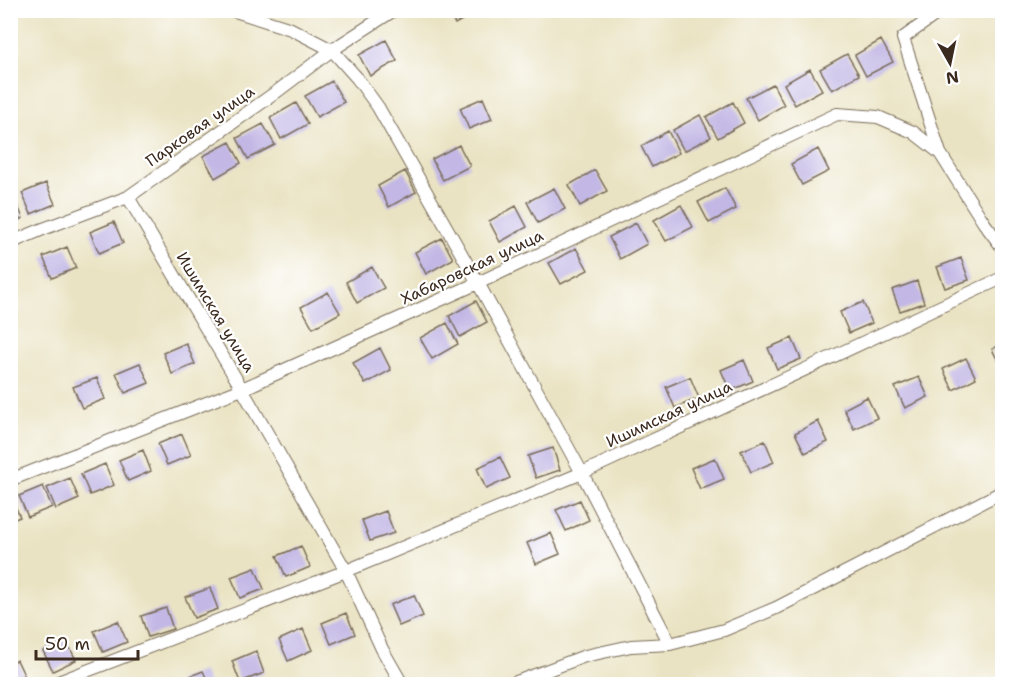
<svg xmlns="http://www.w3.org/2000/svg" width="1013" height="695" font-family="'Shantell Sans',sans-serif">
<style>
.building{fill:#c2b7e5}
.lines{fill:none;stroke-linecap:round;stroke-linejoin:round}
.street-casing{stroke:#786b58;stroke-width:14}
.street{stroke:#fff;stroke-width:12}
.labels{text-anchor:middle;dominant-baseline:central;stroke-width:4.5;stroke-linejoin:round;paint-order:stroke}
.street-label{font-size:16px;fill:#3b2a1e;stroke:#fff}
</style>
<rect width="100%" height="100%" fill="#fff"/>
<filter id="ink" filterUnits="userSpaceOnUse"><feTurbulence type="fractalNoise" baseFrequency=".0167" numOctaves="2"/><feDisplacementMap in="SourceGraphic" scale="12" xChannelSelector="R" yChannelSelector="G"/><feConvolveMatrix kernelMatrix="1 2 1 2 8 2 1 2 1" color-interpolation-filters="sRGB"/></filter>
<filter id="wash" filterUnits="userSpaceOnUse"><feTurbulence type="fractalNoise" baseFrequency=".008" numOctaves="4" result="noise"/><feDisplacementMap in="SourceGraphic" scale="24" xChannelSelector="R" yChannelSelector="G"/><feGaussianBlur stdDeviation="1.35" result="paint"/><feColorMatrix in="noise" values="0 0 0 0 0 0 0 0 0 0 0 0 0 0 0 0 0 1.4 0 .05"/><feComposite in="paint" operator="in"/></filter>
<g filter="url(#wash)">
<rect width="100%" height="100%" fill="#eae3c3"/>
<g id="blocks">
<path class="building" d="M447 10H480L455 24Z
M386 40 397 61 370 76 359 55Z
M881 40 893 62 866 76 855 55Z
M847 54 859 75 832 90 820 69Z
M810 69 822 90 795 105 784 84Z
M332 81 344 102 317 117 305 96Z
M773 84 784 105 758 120 746 98Z
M483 98 492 119 469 129 460 108Z
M733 102 744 123 718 138 706 117Z
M296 103 308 124 281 139 270 118Z
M700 115 711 137 684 151 673 130Z
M263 124 275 145 248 159 237 138Z
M668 131 679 153 652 167 641 146Z
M230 142 241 163 215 178 203 156Z
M459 145 470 166 443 180 432 159Z
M818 149 829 171 802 185 791 164Z
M595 170 607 191 580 206 569 185Z
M405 171 416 192 389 207 378 186Z
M46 183 55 204 31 214 22 193Z
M554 188 565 209 538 223 527 202Z
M725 188 736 209 709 223 698 202Z
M14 197 23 218 10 224V199Z
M681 205 693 227 666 241 654 220Z
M516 206 527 227 500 242 489 221Z
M114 222 123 243 99 253 90 232Z
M636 223 647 244 620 259 609 237Z
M442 238 453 259 426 274 415 252Z
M67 247 76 268 52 278 43 257Z
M576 248 588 270 561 284 549 263Z
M961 258 969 280 945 288 937 267Z
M372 267 384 288 357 303 346 282Z
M917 281 924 303 900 311 892 290Z
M328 292 340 313 313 328 301 307Z
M476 301 487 322 460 337 449 316Z
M863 302 872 323 849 333 840 312Z
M447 323 458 344 432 359 420 338Z
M792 338 801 359 777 369 768 348Z
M186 343 195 364 172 374 163 353Z
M1002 344V369L992 349Z
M380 348 391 370 365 384 353 363Z
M966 358 976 378 953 390 943 369Z
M744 360 753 381 730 391 721 370Z
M140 363 149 383 125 393 116 373Z
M690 377 699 398 675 408 666 387Z
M919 377 928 397 905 408 895 387Z
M97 378 105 399 82 408 73 387Z
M867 397 877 418 854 429 844 409Z
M818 421 828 442 805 453 795 433Z
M182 434 191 455 167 465 158 444Z
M765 441 774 462 751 472 741 451Z
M553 448 560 470 536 478 528 456Z
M143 450 151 471 128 481 119 460Z
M500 457 510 478 486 489 477 468Z
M715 458 724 479 700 489 691 468Z
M105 464 114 485 90 495 81 474Z
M70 478 79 499 56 509 47 488Z
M43 486 52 507 28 517 19 496Z
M10 494 20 517 10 521Z
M580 500 589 520 566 531 556 510Z
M386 511 394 533 370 541 362 520Z
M551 533 560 554 536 564 527 543Z
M301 546 310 567 286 577 277 556Z
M255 568 264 589 240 598 231 577Z
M210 588 218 609 194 618 185 597Z
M414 595 423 616 399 626 390 605Z
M166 608 173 629 148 637 141 616Z
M346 613 355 634 331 644 322 623Z
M118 621 127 642 103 652 94 631Z
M303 629 312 650 288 661 279 640Z
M66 640 76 660 53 671 43 651Z
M256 651 264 673 240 682 232 661Z
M17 660 27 681 19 684H10V663Z
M203 671 209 684H181L180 680Z"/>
</g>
</g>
<g filter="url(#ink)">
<use href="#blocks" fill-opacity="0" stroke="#786b58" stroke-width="1.5"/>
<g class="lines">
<defs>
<path id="street" d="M232 10 291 29 332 50 357 78 378 107 478 283 582 473 670 644
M940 153 903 38 942 10
M128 197 242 389 346 571 382 649 402 684
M10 243 43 229 128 197 275 93 332 50 394 10
M10 480 242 389 478 283 837 114 878 117 913 132 940 153 984 223 1002 247
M53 684 346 571 582 473 1002 278
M511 684 585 656 631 646 670 644 724 630 776 608 998 494 1002 490"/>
</defs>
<use href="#street" class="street-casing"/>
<use href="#street" class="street"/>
</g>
</g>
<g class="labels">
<g class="street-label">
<text transform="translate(200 126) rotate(-35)">Парковая улица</text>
<text transform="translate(472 267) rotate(-25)">Хабаровская улица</text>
<text transform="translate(216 312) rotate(59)">Ишимская улица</text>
<text transform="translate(669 414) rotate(-25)">Ишимская улица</text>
</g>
</g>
<rect width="1013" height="695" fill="none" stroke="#fff" stroke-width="36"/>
<g transform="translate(950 63) rotate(171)" stroke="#ffffff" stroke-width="4.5" paint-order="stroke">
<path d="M0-4.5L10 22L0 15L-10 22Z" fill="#3b2a1e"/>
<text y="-9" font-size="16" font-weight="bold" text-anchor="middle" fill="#3b2a1e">N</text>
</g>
<path d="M36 650v9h102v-9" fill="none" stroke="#3b2a1e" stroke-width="3"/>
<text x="45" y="650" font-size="18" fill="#3b2a1e" stroke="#ffffff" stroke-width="4.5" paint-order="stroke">50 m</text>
</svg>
